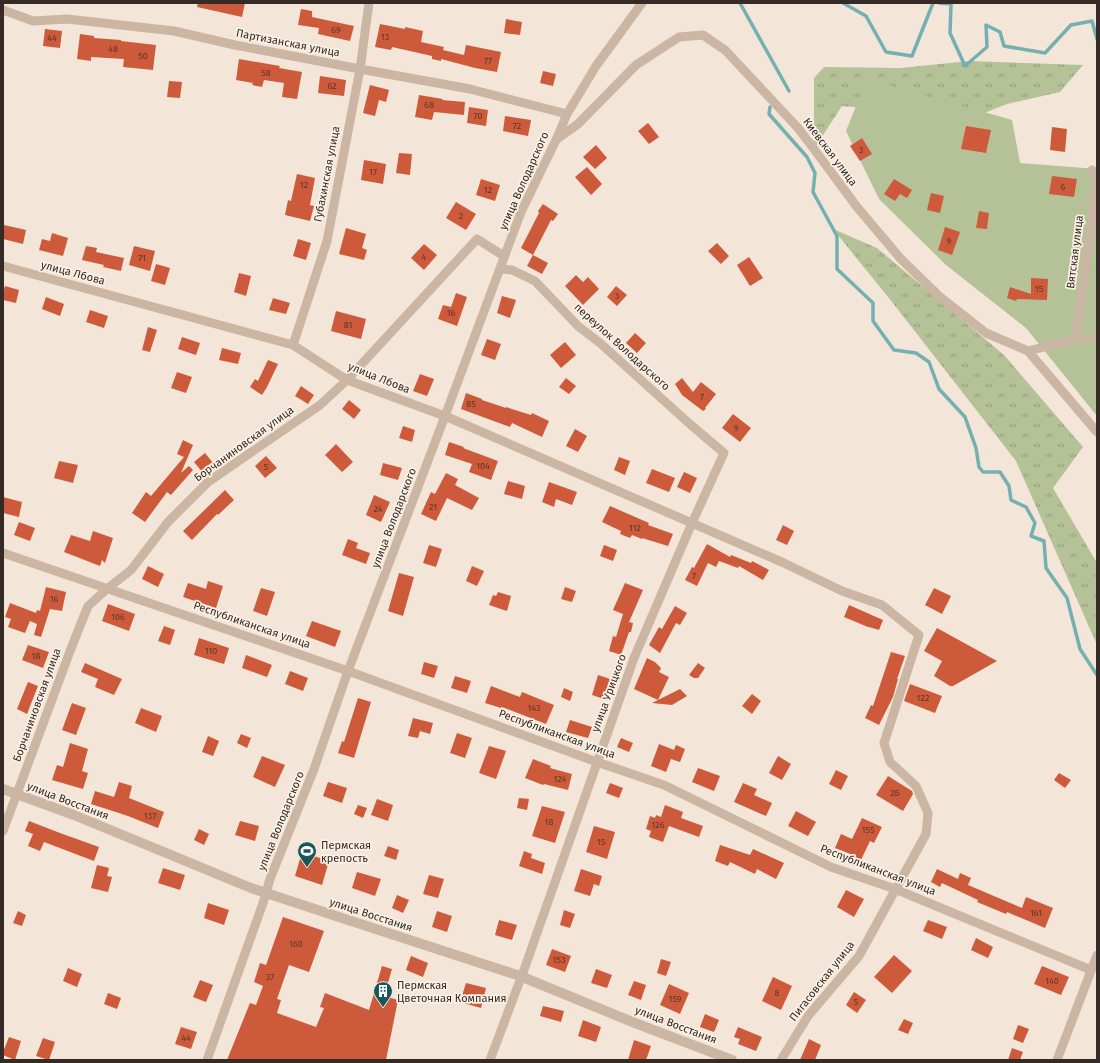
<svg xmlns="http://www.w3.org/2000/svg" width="1100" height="1063" font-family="'Fira Sans',sans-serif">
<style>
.grass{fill:url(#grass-tufts)}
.garden{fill:#b5c297}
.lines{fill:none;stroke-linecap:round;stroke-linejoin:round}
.stream{stroke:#75b0b1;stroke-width:3.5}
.building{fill:#cd5b3b}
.minor{stroke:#cbb5a3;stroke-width:9}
.tertiary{stroke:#cbb5a3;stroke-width:10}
.labels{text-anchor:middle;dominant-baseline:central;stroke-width:3.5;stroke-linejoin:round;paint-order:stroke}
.number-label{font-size:9px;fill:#5c362b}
.street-label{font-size:11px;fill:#362a26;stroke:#faf0e4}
.poi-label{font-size:11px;fill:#362a26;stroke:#faf0e4;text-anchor:start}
</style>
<defs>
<pattern id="grass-tufts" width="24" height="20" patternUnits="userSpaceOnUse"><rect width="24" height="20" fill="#b5c297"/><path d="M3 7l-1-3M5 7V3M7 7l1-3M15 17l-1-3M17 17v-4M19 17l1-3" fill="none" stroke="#949e7b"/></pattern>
</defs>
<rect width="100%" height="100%" fill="#f3e5d8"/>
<path class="grass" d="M970 61 1083 65 1060 92 1007 104 972 118 842 106 814 149V78L824 67 900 68Z
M833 229 877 248 1004 355 1083 447 1053 488 1097 563V645L1016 461 892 302Z"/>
<path class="garden" d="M867 79 1012 120 1020 163 1097 169V416L1026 328 946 265 879 199 846 131Z"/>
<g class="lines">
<path class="stream" d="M740 3 789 91
M843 3 866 16 886 52 912 56 933 3
M939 3 951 4 950 33 965 66 987 47 986 25 1000 32 1004 46 1045 53 1071 25 1092 21 1097 39
M770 107 769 114 807 157 815 173 813 192 837 236V269L873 303V321L894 350 916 353 929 362 939 389 965 417 976 448 979 467 983 472H1000L1009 486 1011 500 1026 507 1035 523 1031 536 1044 541 1046 568 1067 598 1080 649 1097 675"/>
</g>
<path class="building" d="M198 3H245L242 17 197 7Z
M301 9 312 11V17L354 26 350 41 318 34 319 28 298 25Z
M506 19 522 22 520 35 504 33Z
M380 24 405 29V27L423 31 421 42 444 47 443 50 464 55 466 45 501 52 497 72 475 68 441 59V61L432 59V56L392 47 391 50 375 47Z
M45 29 62 31 60 48 43 46Z
M80 34 94 36V38L121 40V41L156 45 153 70 123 67 124 59 91 57V61L77 59Z
M239 59 280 66 279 68 302 72 297 99 282 97 284 83 264 80 262 87 252 85 253 83 236 80Z
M543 71 556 74 553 86 540 83Z
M320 76 346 80 344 96 318 93Z
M169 81 182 82 180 98 167 97Z
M370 85 389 90 386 102 379 100 375 116 363 113Z
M419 95 443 99 442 100 465 102 464 115 434 112 432 120 415 117Z
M469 107 488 110 486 126 467 123Z
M505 116 531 120 528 136 503 131Z
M648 123 659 137 649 144 638 131Z
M966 126 991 130 986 153 961 149Z
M1052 127 1067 129 1065 152 1050 150Z
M862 138 872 154 860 161 850 146Z
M596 145 607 158 595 169 583 157Z
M399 153 412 154 410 175 396 173Z
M364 160 386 164 383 184 361 180Z
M587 167 602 184 591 195 575 177Z
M297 174 315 178 310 205 314 206 310 221 285 215 288 200 291 201Z
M1052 176 1077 179 1074 197 1049 194Z
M481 179 500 185 495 201 476 195Z
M894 179 912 190 907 198 900 194 895 201 884 194Z
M931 193 944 196 940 213 927 210Z
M456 202 476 214 466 230 446 218Z
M543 204 558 214 553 221 551 220 533 255 521 248 539 213 538 211Z
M979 211 989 213 987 229 976 228Z
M4 225 26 230 23 244 3 239V230Z
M945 227 960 232 952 255 938 250Z
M346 228 366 234 362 248 367 250 364 260 339 254Z
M52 233 68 238 63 256 39 250 42 239 50 241Z
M298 239 311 243 306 260 293 256Z
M717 243 729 256 721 264 708 251Z
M424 244 437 255 424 270 411 258Z
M86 246 97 248 96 252 124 258 121 271 103 267 104 265 82 260Z
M134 246 155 251 150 271 129 265Z
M533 255 548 263 542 274 527 266Z
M749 257 763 278 750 286 737 265Z
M156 264 170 268 165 285 151 281Z
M239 273 251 276 246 296 234 292Z
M576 275 583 282 588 277 599 289 583 305 565 286Z
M1031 278 1048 279 1047 300 1017 299 1016 301 1007 298 1010 287 1031 294Z
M5 286 19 290 16 303 3 300V293Z
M616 286 627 295 617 306 607 297Z
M456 293 467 297 457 326 438 319 443 305 451 307Z
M502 296 516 300 510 318 497 313Z
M46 297 64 304 60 316 42 309Z
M273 298 290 303 286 314 269 310Z
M90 310 108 316 104 328 86 322Z
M336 311 366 319 361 339 331 331Z
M148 327 157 330 150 352 142 350Z
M635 333 646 343 637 353 626 343Z
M182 337 200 343 196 355 178 349Z
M487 339 501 344 495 360 481 355Z
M565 342 576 355 561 368 550 355Z
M222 348 241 353 238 364 219 360Z
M268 360 278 364 267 387 262 395 250 387 255 379 258 381Z
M177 372 192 377 186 393 171 388Z
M420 374 434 379 427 396 413 391Z
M566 378 576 386 569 394 559 387Z
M682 378 693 392 701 382 716 394 705 408 706 409 703 411 682 395 675 384Z
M301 386 314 395 308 404 295 396Z
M466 393 482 399V400L506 408V407L531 415 532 413 549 421 542 437 512 423 510 427 461 409Z
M349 400 361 410 354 419 342 409Z
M733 414 751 428 740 442 722 428Z
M403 426 415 430 412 442 399 438Z
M575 429 587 436 578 452 566 446Z
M183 440 193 445 181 473 189 466 193 470 171 495 167 492 145 522 132 513 146 492 151 496 184 457 177 454Z
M449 442 464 447 463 448 498 461 491 480 469 472 472 464 445 455Z
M336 444 353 462 342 472 325 455Z
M205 453 214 464 203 473 194 462Z
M266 456 277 468 265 478 255 466Z
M619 457 630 461 625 475 614 470Z
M59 461 78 465 73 483 54 478Z
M383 463 402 468 398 480 380 475Z
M652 469 675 478 669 492 646 483Z
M684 472 697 478 690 493 677 487Z
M446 473 458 479 455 485 479 498 472 510 447 498 436 521 421 514 431 492 435 494Z
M508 481 525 486 522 499 504 494Z
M549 482 577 492 572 505 556 499 554 507 542 502Z
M225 490 234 500 218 515 217 514 192 540 183 531Z
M374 495 390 502 381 522 366 515Z
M3 497 22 502 19 517 3 513Z
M610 506 649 523 648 525 673 534 668 546 642 538V539L632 535 630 538 620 534 621 531 602 522Z
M19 522 35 528 30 541 14 535Z
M783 525 794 531 787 545 776 540Z
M93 531 113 538 105 563 102 560 100 566 64 552 71 535 90 541Z
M348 539 358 543 356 548 370 553 366 564 342 555Z
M707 544 730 557 731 555 751 563 752 561 769 570 763 580 739 566 738 568 719 561 716 567 708 563 697 586 685 580 692 567 694 568Z
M429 545 442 549 436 567 423 563Z
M604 545 617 550 613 561 600 556Z
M148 566 164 574 158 587 142 579Z
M472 566 484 571 477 586 466 581Z
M399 573 414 577 403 616 388 611Z
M208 581 223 586 216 608 183 597 188 583 206 589Z
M625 583 643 590 629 622 633 623 631 632H629L621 655 609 651 613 636 616 637 623 614 613 610Z
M46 587 66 592 62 611 50 609 41 637 34 635 37 624 30 621 25 633 8 627 11 619 5 617 10 603 36 613 37 610 40 611Z
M565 587 576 591 572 602 561 599Z
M261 588 275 592 267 616 253 611Z
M934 588 951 596 942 614 925 605Z
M498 592 511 596 507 611 489 605 493 595 496 596Z
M108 604 135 614 129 631 102 621Z
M849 605 883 620 879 630 869 627H868L844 617Z
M675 606 687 613 680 625 676 623 660 653 649 645 659 627 662 629Z
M312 621 341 631 335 647 306 636Z
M164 626 175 630 170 645 158 641Z
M937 628 997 661 953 686H950L934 676 942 661 924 651Z
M199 638 229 648 224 664 194 655Z
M28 645 49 652 43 668 22 660Z
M891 652 905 656 897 679H898L893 697 879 725 865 718 871 705 873 706Z
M246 655 272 665 267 677 242 668Z
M647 658 655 662 661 668 659 672 669 677 658 700 634 689Z
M424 662 438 666 434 678 421 674Z
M85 663 122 679 114 695 95 687 98 679 81 672Z
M698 663 705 668 698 678H694L689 675Z
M290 671 308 678 303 691 285 684Z
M598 675 610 679 604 699 592 695Z
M455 676 471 681 467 693 451 688Z
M28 682 38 686 27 714 17 709Z
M910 684 942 696 935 713 904 701Z
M491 686 520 697 522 692 554 705 546 724 502 707 501 708 485 703Z
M564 688 573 692 570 701 561 697Z
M680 689 687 696 672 705 652 703Z
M752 694 761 701 752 714 742 706Z
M358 698 371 702 354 758 338 753 342 741 344 742Z
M72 703 86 708 76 735 62 730Z
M141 708 162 716 156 732 135 723Z
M413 718 433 723 430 734 420 731 418 738 408 736Z
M570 720 592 727 588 738 566 732Z
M457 733 472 738 465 758 450 753Z
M241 734 251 738 247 748 237 743Z
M208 736 219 741 213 756 202 752Z
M621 738 633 743 629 752 617 747Z
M70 743 88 749 82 771 88 773 83 789 52 780 57 765 63 767Z
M659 744 674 750 676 745 685 749 680 762 671 759 666 772 651 766Z
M489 746 506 751 496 779 479 773Z
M262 756 285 765 275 787 253 777Z
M778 756 791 764 782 780 769 773Z
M533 759 551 766 550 768 572 774 568 790 544 784 543 785 525 778Z
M698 768 720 776 714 791 692 782Z
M836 770 848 776 841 790 829 784Z
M1059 773 1071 780 1065 788 1054 780Z
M888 776 912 791 913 794 903 811 876 795Z
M119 782 132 786 129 798 164 812 158 828 128 816 91 804 95 791 114 797Z
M328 782 347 788 342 803 323 796Z
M610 783 623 788 619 798 606 793Z
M743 783 757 789 754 795 772 803 766 816 734 802Z
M519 798 529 799 527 810 517 808Z
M377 799 393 805 388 821 371 815Z
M358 805 367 808 363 818 354 814Z
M665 805 683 812 681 818 703 826 699 837 669 826 663 842 649 837 651 831 646 829 650 816 655 818 656 815 661 817Z
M542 806 565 812 555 843 532 836Z
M796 811 816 822 808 836 788 826Z
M862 818 882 827 874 843 870 841 860 862 851 857 853 855 835 848 841 834 852 839Z
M29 821 60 833 99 847 94 861 44 842 40 851 28 846 33 834 25 831Z
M240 821 259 826 255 841 235 835Z
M594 826 615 832 607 859 586 852Z
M199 829 209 834 204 845 194 840Z
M720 845 750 855 753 849 784 863 776 879 757 869 755 874 730 862 728 866 715 861Z
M388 846 399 850 396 860 384 856Z
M524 851 532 854 531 858 545 863 542 874 519 866Z
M302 852 329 861 322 885 295 876Z
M97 865 109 868 107 876 112 877 108 892 91 888Z
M163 868 185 875 180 890 158 883Z
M581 869 602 876 599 886 594 884 590 896 574 891Z
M937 869 958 879 960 873 971 878 968 885 1022 908 1026 897 1053 908 1045 928 1007 912 1006 914 977 902 978 900 942 883 940 887 931 882Z
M357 872 381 879 375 896 352 888Z
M429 875 444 879 438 898 423 894Z
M846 890 864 899 854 917 837 907Z
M397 895 409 900 403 913 392 908Z
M208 903 229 910 224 925 204 918Z
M564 910 575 914 570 928 560 925Z
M18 911 26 915 22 926 13 923Z
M437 911 452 916 447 932 432 927Z
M283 917 324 931 309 972 289 965 277 999 281 1000 277 1013 316 1027 324 1008 320 1007 325 993 369 1010 382 966 392 969 384 996 398 1000 386 1060H227L250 1003 256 1005 263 986 254 982 260 963 266 965Z
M499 920 517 925 512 940 495 935Z
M928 920 947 927 942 939 923 931Z
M976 938 993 947 988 958 971 950Z
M552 949 571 956 565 972 546 965Z
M894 955 912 971 892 993 874 977Z
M411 956 428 963 423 977 406 970Z
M661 959 671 962 666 976 657 973Z
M1042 966 1069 977 1061 995 1034 984Z
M68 968 82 974 77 987 63 981Z
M596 969 612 975 607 988 591 983Z
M773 977 792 986 781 1010 762 1001Z
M200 980 213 985 206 1002 193 997Z
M634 981 646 985 641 1000 628 995Z
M466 983 486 988 481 1008 460 1002Z
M669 984 689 993 680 1014 660 1005Z
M854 992 866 1000 857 1013 846 1005Z
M108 993 121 998 117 1009 104 1004Z
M543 1006 564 1011 561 1022 540 1016Z
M705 1014 719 1020 714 1032 700 1027Z
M904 1019 913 1023 908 1034 898 1030Z
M583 1020 601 1027 596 1042 578 1036Z
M1018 1025 1029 1029 1023 1043 1013 1039Z
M181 1027 197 1032 191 1049 175 1044Z
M738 1027 762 1037 756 1051 738 1044 740 1039 734 1037Z
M9 1037 21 1041 15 1060 3 1055V1052Z
M43 1038 55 1042 49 1060 36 1056Z
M809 1039 821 1045 815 1060H800Z
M634 1040 651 1046 646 1060H628Z
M1012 1048 1023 1052 1020 1060H1008Z"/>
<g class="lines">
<path class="minor" d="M3 10 33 21 67 19 174 31 235 45 360 69 470 89 567 114
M557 139 578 124 636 65 679 37 703 35 725 50 798 128 814 149 857 207 900 258 939 296 986 333 1028 351 1076 339 1097 338
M3 266 293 345 347 380 445 416 784 563 842 591 882 605 919 635 884 743 890 762 916 786 928 813 926 834 859 956 808 1016 781 1060
M1076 339 1097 180V176L1092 170
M293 345 327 241 360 69 369 3
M1028 351 1097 432
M3 553 348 671 597 762 664 785 831 867 895 889 1091 970
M3 831 72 646 88 606 108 588 131 570 168 522 208 482 320 405 347 380 477 239 504 256
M207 1060 263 903 270 879 314 769 348 671 445 416 521 212 556 140 567 114 596 66 642 3
M490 1060 525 967 634 658 692 523 724 453 691 425 600 343 578 326 535 281 512 270 500 269
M1057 1060 1097 955"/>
<path class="tertiary" d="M3 789 74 815 251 888 339 917 520 976 635 1023 732 1060"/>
</g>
<defs>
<symbol id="stadium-pin" viewBox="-11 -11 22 30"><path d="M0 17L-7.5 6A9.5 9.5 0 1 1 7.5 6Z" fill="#19575a" stroke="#faf0e4"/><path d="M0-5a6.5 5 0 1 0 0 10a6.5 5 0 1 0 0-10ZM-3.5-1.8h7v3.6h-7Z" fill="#fff"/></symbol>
<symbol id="building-pin" viewBox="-11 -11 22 30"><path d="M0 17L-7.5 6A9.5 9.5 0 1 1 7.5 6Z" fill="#19575a" stroke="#faf0e4"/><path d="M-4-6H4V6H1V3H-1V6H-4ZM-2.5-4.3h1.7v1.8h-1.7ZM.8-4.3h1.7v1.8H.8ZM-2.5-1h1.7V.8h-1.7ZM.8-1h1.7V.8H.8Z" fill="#fff"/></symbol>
</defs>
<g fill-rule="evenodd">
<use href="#stadium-pin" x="296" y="840" width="22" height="30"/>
<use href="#building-pin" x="372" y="980" width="22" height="30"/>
</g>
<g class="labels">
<g class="number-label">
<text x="336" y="30">69</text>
<text x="385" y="37">13</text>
<text x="52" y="38">44</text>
<text x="113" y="49">48</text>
<text x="143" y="56">50</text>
<text x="488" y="61">77</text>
<text x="266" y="73">58</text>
<text x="332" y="86">62</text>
<text x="429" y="105">68</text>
<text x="478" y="116">70</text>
<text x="517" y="126">72</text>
<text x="861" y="150">3</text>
<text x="373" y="172">17</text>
<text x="304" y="185">12</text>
<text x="1063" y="187">6</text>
<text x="488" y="190">12</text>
<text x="461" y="216">2</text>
<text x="949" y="241">9</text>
<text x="424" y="257">4</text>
<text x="142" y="258">71</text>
<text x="1039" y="289">15</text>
<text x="617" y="296">3</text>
<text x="451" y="313">16</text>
<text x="348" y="325">81</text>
<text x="702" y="397">7</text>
<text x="471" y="404">85</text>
<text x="736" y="428">9</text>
<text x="483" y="466">104</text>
<text x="266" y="467">5</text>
<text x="433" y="507">21</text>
<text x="378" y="509">24</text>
<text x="635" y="528">112</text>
<text x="694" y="576">7</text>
<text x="54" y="599">16</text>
<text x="118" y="617">106</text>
<text x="211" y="651">110</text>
<text x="36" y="656">18</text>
<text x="923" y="698">122</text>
<text x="534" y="708">143</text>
<text x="560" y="779">124</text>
<text x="895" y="793">2Б</text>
<text x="150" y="816">137</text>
<text x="549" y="822">18</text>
<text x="658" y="825">126</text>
<text x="868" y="830">155</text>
<text x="601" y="842">15</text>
<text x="1036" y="913">161</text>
<text x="296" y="944">160</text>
<text x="559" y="960">153</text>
<text x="270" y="977">37</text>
<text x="1052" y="981">140</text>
<text x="777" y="993">8</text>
<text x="675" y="999">159</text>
<text x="856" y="1002">5</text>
<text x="186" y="1038">44</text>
</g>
<g class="street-label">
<text transform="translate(288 43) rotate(11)">Партизанская улица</text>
<text transform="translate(830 152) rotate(53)">Киевская улица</text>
<text transform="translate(327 174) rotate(-79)">Губахинская улица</text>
<text transform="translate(524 181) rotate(-66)">улица Володарского</text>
<text transform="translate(1075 252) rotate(-83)">Вятская улица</text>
<text transform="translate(73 273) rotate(15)">улица Лбова</text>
<text transform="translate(622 347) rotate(42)">переулок Володарского</text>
<text transform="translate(379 378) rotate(22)">улица Лбова</text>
<text transform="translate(244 444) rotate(-36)">Борчаниновская улица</text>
<text transform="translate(394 518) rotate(-69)">улица Володарского</text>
<text transform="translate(252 625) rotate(19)">Республиканская улица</text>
<text transform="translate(609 693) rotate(-70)">улица Урицкого</text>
<text transform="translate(37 705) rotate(-70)">Борчаниновская улица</text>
<text transform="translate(557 734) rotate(20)">Республиканская улица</text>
<text transform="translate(68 801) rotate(21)">улица Восстания</text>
<text transform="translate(281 821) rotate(-68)">улица Володарского</text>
<text transform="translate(878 870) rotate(21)">Республиканская улица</text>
<text transform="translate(371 915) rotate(18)">улица Восстания</text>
<text transform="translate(822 981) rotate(-52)">Пигасовская улица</text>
<text transform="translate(676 1025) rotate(21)">улица Восстания</text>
</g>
<g class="poi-label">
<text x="321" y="845">Пермская<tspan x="321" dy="13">крепость</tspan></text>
<text x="397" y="985">Пермская<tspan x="397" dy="13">Цветочная Компания</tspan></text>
</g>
</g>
<rect width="1100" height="1063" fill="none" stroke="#362a26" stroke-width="8"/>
</svg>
